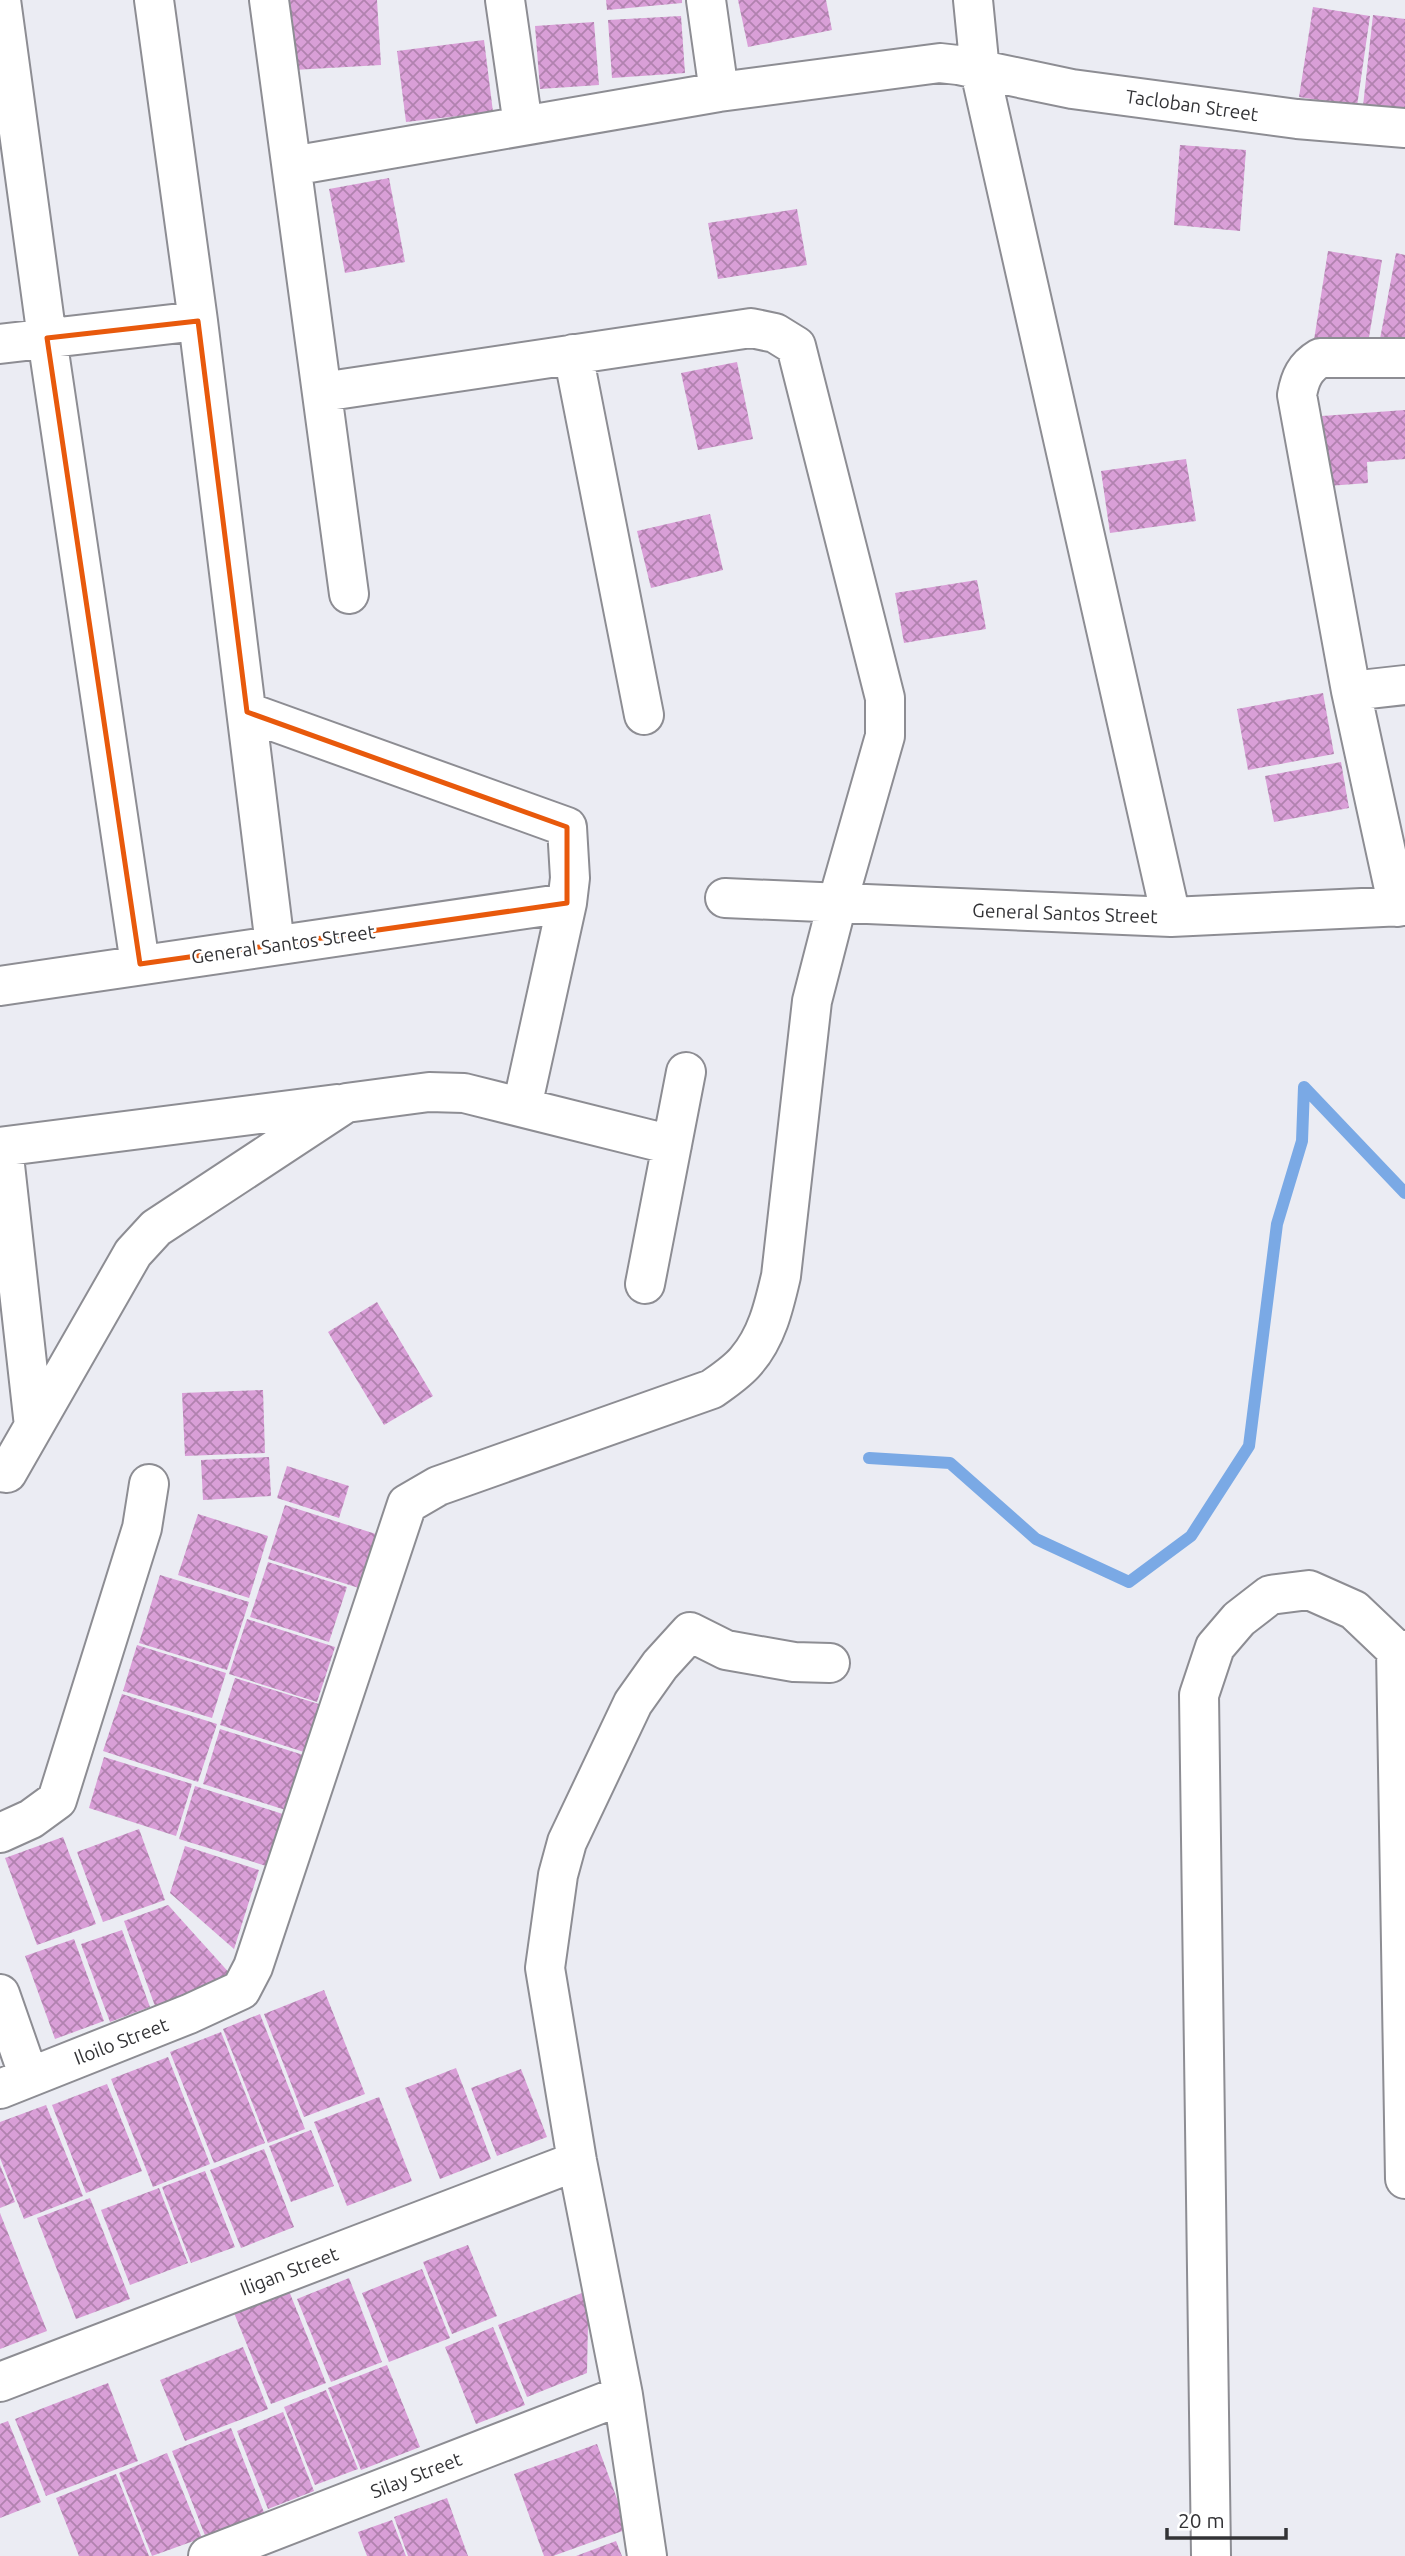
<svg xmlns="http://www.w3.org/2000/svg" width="1405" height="2556" font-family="Ubuntu,sans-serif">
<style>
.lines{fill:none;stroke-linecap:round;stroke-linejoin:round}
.stream{stroke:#7aa9e5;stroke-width:12}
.building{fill:url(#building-cross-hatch)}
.minor-casing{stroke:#8d8d93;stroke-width:42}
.minor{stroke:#fff;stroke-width:38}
.marked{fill:none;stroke:#e8590c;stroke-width:5;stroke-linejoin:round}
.labels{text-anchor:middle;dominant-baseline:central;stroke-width:5;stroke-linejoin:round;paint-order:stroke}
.street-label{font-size:19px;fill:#333336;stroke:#fff}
</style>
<defs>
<pattern id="building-cross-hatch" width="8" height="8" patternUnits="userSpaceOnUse" patternTransform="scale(1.75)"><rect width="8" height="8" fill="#d99fd7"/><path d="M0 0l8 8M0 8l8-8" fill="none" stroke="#b182af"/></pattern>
</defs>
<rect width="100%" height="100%" fill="#ebecf3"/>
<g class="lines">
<path class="stream" d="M869 1458 950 1463 1036 1539 1129 1582 1191 1536 1249 1446 1277 1224 1302 1141 1304 1087 1405 1193"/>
</g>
<path class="building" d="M290 0H377L381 65 294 70Z
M606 0H682V3L607 10Z
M738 0H826L832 30 748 47Z
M1313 7 1370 16 1357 106 1299 97Z
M1373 15 1405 19V111L1363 106Z
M681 16 685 73 612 78 608 20Z
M594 22 599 85 540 89 535 26Z
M484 40 493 112 406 122 397 51Z
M1180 145 1246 150 1240 231 1174 225Z
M389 178 405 262 345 273 329 189Z
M797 209 807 265 718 279 708 223Z
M1328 251 1382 260 1367 349 1314 340Z
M1396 253 1405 255V344L1380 339Z
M737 362 753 439 698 450 681 373Z
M1405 410V459L1367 462 1368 483 1328 486 1322 416Z
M1186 459 1196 521 1110 533 1101 471Z
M710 514 723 570 651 588 637 531Z
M977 580 986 629 904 643 895 593Z
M1323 693 1334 754 1248 770 1237 709Z
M1341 762 1349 808 1274 822 1265 776Z
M377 1302 433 1396 384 1425 328 1332Z
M263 1390 265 1453 185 1456 182 1393Z
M269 1457 271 1496 203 1500 201 1460Z
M287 1466 349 1486 339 1518 277 1498Z
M285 1505 382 1536 365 1590 268 1559Z
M198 1514 268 1536 249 1598 178 1575Z
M268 1562 347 1587 329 1642 250 1617Z
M160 1575 249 1602 227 1670 139 1643Z
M247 1619 335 1647 317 1702 229 1674Z
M137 1645 226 1673 212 1718 123 1691Z
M235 1678 322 1705 307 1753 220 1725Z
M122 1694 217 1724 198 1782 103 1751Z
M220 1729 313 1758 295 1813 203 1784Z
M104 1757 192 1784 176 1836 89 1808Z
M195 1786 292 1817 276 1869 179 1839Z
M139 1829 165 1900 103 1922 77 1852Z
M63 1837 96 1924 37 1945 5 1858Z
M185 1846 259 1870 234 1949 170 1893Z
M168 1905 233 1977 155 2006 124 1921Z
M122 1930 150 2007 110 2022 81 1944Z
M74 1939 104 2021 55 2039 25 1956Z
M324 1990 365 2094 304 2117 264 2014Z
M260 2014 305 2129 268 2143 223 2029Z
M221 2032 265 2143 214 2163 170 2052Z
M168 2057 210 2164 153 2187 111 2079Z
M456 2068 491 2159 440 2179 405 2088Z
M521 2069 547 2137 497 2156 471 2088Z
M107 2084 142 2171 86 2193 52 2105Z
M379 2097 412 2181 347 2206 314 2122Z
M46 2105 83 2196 24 2219 0 2158V2122Z
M311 2130 334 2186 291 2202 269 2146Z
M264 2149 294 2227 241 2248 210 2170Z
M0 2165 15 2202 0 2208Z
M205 2171 235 2247 191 2263 162 2187Z
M159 2188 188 2263 130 2285 101 2210Z
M90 2198 130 2299 76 2319 37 2218Z
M0 2213 47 2331 0 2349Z
M468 2245 497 2316 452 2334 423 2262Z
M422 2269 450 2338 389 2362 362 2293Z
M349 2278 382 2362 331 2382 297 2299Z
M289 2291 326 2383 271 2404 234 2313Z
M587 2291 598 2319 588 2324 587 2373 527 2397 498 2325Z
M493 2327 525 2405 476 2424 445 2347Z
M243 2347 268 2409 185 2441 160 2380Z
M387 2365 420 2447 361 2470 328 2388Z
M108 2383 138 2461 46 2496 15 2419Z
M326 2390 358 2469 315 2485 284 2407Z
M283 2412 314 2491 268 2509 237 2431Z
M8 2421 41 2502 0 2518V2424Z
M231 2428 265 2515 206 2538 172 2451Z
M597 2444 628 2529 553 2556H544L514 2474Z
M167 2453 202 2538 152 2556 119 2473Z
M116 2474 149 2556H79L56 2498Z
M447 2498 468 2556H408L394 2517Z
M392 2520 406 2556H367L358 2532Z
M616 2541 622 2556H576Z"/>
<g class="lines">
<defs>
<path id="minor" d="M1 0 47 338 140 964
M154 0 198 321 275 945
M269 0 349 594
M505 0 523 125
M706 0 719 92
M973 0 980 71 1171 917
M292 166 719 92 940 63 958 65 1072 89 1297 119 1405 128
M0 344 198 321
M573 354 644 715
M1351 691 1405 685
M247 712 567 827 570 878 567 903 522 1107
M725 898 1171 917 1405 906
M1398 907 1351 691 1297 395C1300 378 1305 367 1320 358H1405
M0 986 567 903
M0 1147 337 1104
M3 1147 34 1426
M645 1284 686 1072
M0 1472 7 1473 133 1253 156 1228 346 1103 429 1092 464 1093 672 1145
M1396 1650 1405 2179
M0 1833 31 1819 57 1800 142 1528 149 1484
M0 1994 29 2077
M0 2089 189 2014 241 1990 253 1967 407 1504 438 1486 712 1389C723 1381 737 1372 746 1361 767 1337 774 1306 781 1276L812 1001 837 904 885 736V698L796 346 775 333 751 328 322 392
M0 2382 577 2161
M208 2556 623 2395
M647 2556 623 2395 577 2161 545 1968 558 1875 567 1842 633 1703 660 1665 690 1632 726 1650 794 1662 830 1663
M1211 2556 1199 1695 1215 1647 1239 1619 1270 1595 1309 1590 1354 1610 1396 1650H1405"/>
</defs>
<use href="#minor" class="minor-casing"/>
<use href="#minor" class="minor"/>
</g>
<path class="marked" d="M198 321 247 712 567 827V903L140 964 47 338Z"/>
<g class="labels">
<g class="street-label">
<text transform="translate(1192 105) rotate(8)">Tacloban Street</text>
<text transform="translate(1065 913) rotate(2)">General Santos Street</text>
<text transform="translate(283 944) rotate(-8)">General Santos Street</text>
<text transform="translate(121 2041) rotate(-21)">Iloilo Street</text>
<text transform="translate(289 2271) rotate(-21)">Iligan Street</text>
<text transform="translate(416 2475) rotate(-21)">Silay Street</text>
</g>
</g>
<path d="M1167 2528v10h119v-10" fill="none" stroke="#333336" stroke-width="3.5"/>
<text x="1178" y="2528" font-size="21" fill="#333336" stroke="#ffffff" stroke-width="5" paint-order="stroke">20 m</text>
</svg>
